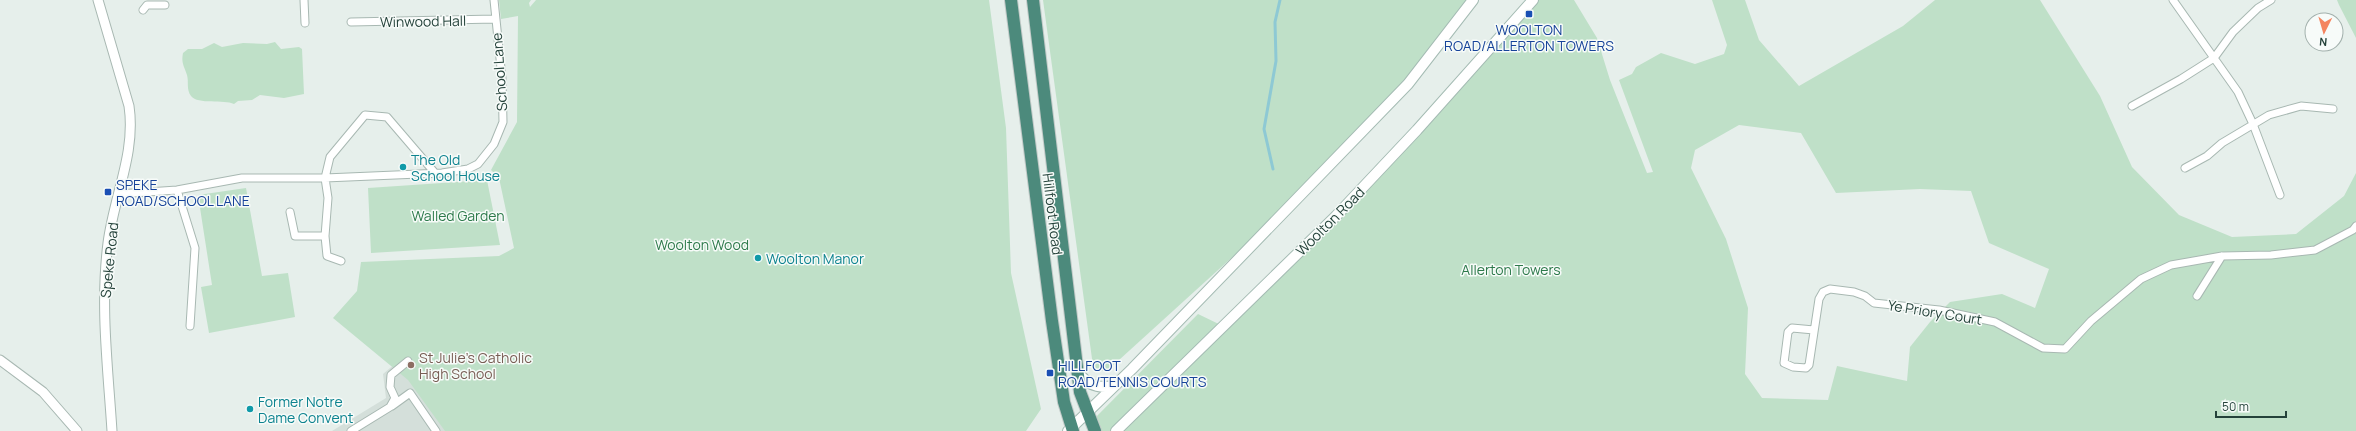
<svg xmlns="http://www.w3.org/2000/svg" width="2356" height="431" font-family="Manrope,sans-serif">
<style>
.built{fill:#d4dfda}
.green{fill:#bfe0c8;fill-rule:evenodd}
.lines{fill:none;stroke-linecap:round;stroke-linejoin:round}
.stream{stroke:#8ec9d4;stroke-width:3}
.minor-casing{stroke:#a8b8b2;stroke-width:9}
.tertiary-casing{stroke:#a8b8b2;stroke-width:11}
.secondary-casing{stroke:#a4bbb3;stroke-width:12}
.trunk-casing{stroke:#c2cac8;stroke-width:14}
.minor{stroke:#fff;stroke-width:7}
.tertiary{stroke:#fff;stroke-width:9}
.secondary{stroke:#fff;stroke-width:10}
.trunk{stroke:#4c8a7c;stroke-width:12}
.transit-dot{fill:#1a4fb4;stroke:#f7fbf9;stroke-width:1.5}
.culture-dot{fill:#0f9aa8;stroke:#f7fbf9;stroke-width:1.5}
.education-dot{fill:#8d6e63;stroke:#f7fbf9;stroke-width:1.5}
.labels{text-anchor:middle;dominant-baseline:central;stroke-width:3;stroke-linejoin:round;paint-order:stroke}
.street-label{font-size:14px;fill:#24423a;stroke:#f7fbf9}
.transit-label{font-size:14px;fill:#164399;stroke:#f7fbf9;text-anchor:start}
.culture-label{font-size:14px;fill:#0d838f;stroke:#f7fbf9;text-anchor:start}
.park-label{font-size:14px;fill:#2d7a4b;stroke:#f7fbf9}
.education-label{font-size:14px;fill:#785e54;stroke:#f7fbf9;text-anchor:start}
</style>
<rect width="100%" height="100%" fill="#e6efeb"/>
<path class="built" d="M403 357 459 431H332L386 398 383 374Z"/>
<path class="green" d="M499 0H531L529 3 530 7 536 0H989L1006 128 1011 273 1041 409 1026 431H445L408 380 333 318 357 291 361 262 499 256 514 248 499 178 491 170 517 122 518 16 501 19Z
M1043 0H1470L1408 79 1250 241 1108 370 1100 371 1093 366Z
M1536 0H1574L1597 38 1610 80 1647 173 1653 172 1619 80 1632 74 1636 67 1661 53 1695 64 1724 54 1727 45 1712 0H1745L1759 40 1799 86 1903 26 1935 0H2040L2100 96 2132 167 2179 215 2232 237 2296 234 2344 196 2356 173V431H1101L1095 418 1198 314 1227 328ZM1739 125 1801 133 1836 193 1920 189 1971 191 1989 243 2049 269 2035 308 2002 294 1950 302 1930 322 1910 347 1907 381 1837 366 1828 400 1762 398 1745 374 1748 308 1726 239 1691 168 1695 150Z
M2337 0H2356V38L2339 5Z
M275 42 281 49 299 47 302 49 304 94 284 98 260 95 252 100 238 101 234 104C224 99 198 105 191 96 186 89 189 82 187 75 184 66 181 63 183 53L188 49H202L214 43 222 47 243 43 267 44Z
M487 180 500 245 371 253 368 188Z
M246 188 262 276 288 273 295 317 209 333 201 287 212 285 198 195Z"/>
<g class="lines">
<path class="stream" d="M1273 169 1264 129 1276 61 1275 22 1280 0"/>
<defs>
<path id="minor" d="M304 0 305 23
M2173 0 2238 92 2253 124 2280 195
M143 10 147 5H165
M351 22 495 19
M2132 106 2181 79 2214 58 2233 32 2258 8 2271 0
M2185 168 2207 156 2222 143 2269 115 2301 106 2333 109
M177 190 195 248 190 326
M118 194 177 190 242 178H325L442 173 468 169 478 164 494 144 503 122 502 78 494 0
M290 212 295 236H325
M341 261 327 256 325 236 328 198 325 178 330 157 365 115 387 117 435 173
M2197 296 2222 256
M1814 330 1792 328 1788 332 1784 363 1793 367 1806 368 1809 365 1819 299 1823 292 1830 289 1854 292 1865 296 1874 303 1939 310 1995 322 2043 348 2065 349 2091 321 2141 279 2171 265 2222 256 2271 255 2315 250 2353 230 2356 226
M392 406 410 393 436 431
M351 431 390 407 395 398 390 387 391 375 408 361"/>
<path id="tertiary" d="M98 0 129 106C136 153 114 196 108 243 100 306 108 368 112 431
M0 360 43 392 77 431"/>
<path id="secondary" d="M1078 372C1087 385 1098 389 1114 386
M1068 431 1132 369 1408 84 1473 0
M1116 431 1336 216 1417 130 1533 0"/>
<path id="trunk" d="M1011 0 1052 321 1064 402 1073 431
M1033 0 1080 392 1095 431"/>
</defs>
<use href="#minor" class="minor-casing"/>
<use href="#tertiary" class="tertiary-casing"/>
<use href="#secondary" class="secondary-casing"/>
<use href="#trunk" class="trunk-casing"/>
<use href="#minor" class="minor"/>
<use href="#tertiary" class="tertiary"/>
<use href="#secondary" class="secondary"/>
<use href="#trunk" class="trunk"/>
</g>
<g class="transit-dot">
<rect x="1525" y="10" width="8" height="8" rx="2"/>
<rect x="104" y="188" width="8" height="8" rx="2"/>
<rect x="1046" y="369" width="8" height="8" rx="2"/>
</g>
<g class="culture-dot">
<circle cx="403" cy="167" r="4"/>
<circle cx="758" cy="258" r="4"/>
<circle cx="250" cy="409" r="4"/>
</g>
<circle class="education-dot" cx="411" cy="365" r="4"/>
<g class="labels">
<g class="street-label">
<text transform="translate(423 21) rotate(-1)">Winwood Hall</text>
<text transform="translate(499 72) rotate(-94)">School Lane</text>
<text transform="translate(1053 214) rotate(83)">Hillfoot Road</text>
<text transform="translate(1330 221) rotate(-45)">Woolton Road</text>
<text transform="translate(109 260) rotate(-84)">Speke Road</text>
<text transform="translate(1935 312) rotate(9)">Ye Priory Court</text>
</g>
<g class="transit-label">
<text x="1529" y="29" text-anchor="middle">WOOLTON<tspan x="1529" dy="16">ROAD/ALLERTON TOWERS</tspan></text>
<text x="116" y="184">SPEKE<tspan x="116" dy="16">ROAD/SCHOOL LANE</tspan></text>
<text x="1058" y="365">HILLFOOT<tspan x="1058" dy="16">ROAD/TENNIS COURTS</tspan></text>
</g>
<g class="culture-label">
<text x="411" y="159">The Old<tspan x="411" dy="16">School House</tspan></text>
<text x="766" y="258">Woolton Manor</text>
<text x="258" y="401">Former Notre<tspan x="258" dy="16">Dame Convent</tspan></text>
</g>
<g class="park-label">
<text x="458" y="215">Walled Garden</text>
<text x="702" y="244">Woolton Wood</text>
<text x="1511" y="269">Allerton Towers</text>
</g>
<g class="education-label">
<text x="419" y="357">St Julie's Catholic<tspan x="419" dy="16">High School</tspan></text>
</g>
</g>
<g transform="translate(2324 32) rotate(185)"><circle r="19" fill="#f7fbf9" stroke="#a3b1ad"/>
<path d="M0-3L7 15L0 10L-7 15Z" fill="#f4845f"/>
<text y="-6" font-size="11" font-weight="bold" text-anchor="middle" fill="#24423a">N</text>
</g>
<path d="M2216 411v6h70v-6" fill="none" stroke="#24423a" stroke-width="2"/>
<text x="2222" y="411" font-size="12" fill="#24423a" stroke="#f7fbf9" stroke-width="3" paint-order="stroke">50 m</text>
</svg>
